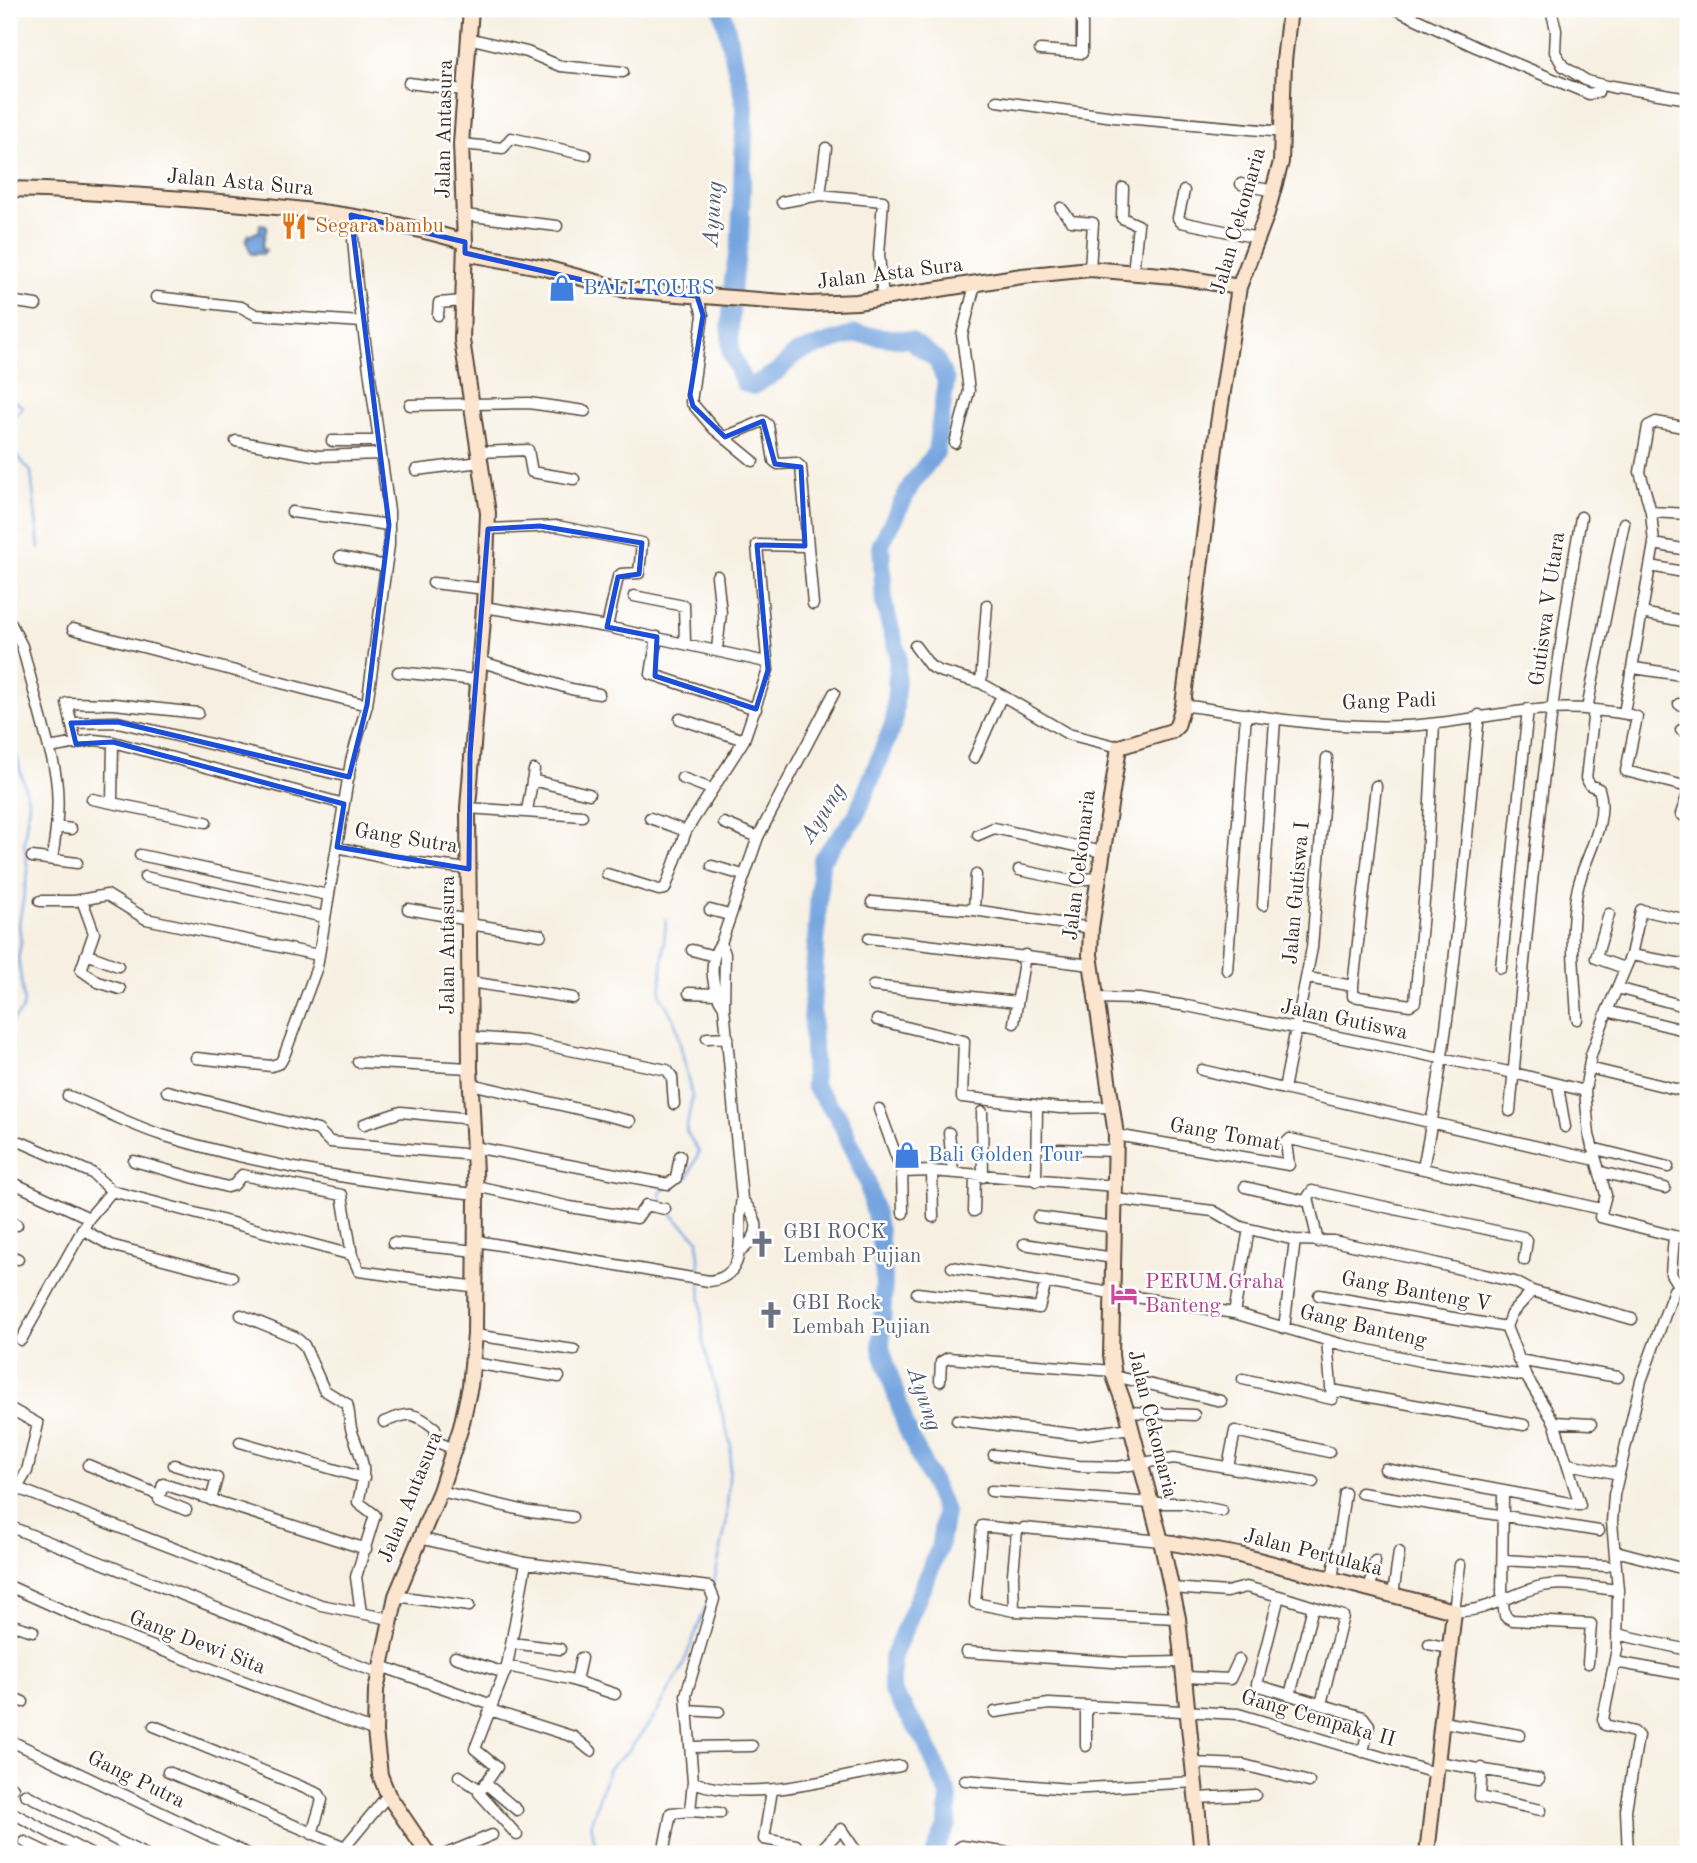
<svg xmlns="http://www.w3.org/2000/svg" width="1697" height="1863" font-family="'Old Standard TT',serif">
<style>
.water{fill:url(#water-waves);stroke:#58677e;stroke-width:2}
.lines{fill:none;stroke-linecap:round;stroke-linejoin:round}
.stream{stroke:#75a4df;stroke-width:2.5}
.river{stroke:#75a4df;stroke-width:18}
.street-casing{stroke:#57483b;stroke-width:13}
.secondary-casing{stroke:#57483b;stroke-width:18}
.street{stroke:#fff;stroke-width:10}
.secondary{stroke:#fce5cf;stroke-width:14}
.marked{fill:none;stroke:#1d4ed8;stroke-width:5;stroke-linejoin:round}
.labels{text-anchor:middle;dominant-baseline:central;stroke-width:5;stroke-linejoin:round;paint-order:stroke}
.street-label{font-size:21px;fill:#3b2a1e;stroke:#fff}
.food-label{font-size:21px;fill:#c56008;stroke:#fff;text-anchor:start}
.shop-label{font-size:21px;fill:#366cbe;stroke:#fff;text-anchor:start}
.worship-label{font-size:21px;fill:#5b616d;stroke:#fff;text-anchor:start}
.hotel-label{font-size:21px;fill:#b23c85;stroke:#fff;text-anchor:start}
.water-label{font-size:23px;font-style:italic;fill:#525b6b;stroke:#fff}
</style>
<defs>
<pattern id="water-waves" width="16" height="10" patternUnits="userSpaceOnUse" patternTransform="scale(1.75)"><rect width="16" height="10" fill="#75a4df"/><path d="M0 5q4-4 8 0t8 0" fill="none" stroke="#6186b4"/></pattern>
</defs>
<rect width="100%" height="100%" fill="#fff"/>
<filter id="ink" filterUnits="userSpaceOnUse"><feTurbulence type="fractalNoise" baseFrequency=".0143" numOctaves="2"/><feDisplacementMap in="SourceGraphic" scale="14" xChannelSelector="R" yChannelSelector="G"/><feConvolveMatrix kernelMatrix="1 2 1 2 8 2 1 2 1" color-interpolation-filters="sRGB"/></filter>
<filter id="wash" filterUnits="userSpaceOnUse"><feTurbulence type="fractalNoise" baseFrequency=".00686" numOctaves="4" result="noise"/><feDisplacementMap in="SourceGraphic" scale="28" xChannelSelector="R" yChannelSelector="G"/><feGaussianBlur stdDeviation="1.57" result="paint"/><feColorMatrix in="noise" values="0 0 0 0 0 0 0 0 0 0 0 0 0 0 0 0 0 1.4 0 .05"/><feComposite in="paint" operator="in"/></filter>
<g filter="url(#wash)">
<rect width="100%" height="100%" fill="#f7f0e2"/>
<path class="water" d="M260 224 267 226 262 248 266 250 263 254H251L246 240 249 234 259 232Z"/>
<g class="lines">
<path class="stream" d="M9 397 23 407 9 420
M9 446 31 472 39 548
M9 659V671
M9 742 16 755 29 803 24 843 28 871 19 924 21 942 18 958 24 1002 22 1010 9 1024
M666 919 660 995 675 1021 692 1097 686 1131 699 1152 688 1177 675 1184
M663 1205 660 1193 666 1187
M667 1210 698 1239 700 1277
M700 1284 703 1342 731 1446 726 1525 713 1587
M597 1854 591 1823 609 1768 628 1751 654 1717 681 1670 710 1596"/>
<path class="river" d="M722 9 745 106 740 239 733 280 730 331 731 353 744 383 753 386 778 371 796 353 855 334 910 340 936 359 946 381 936 452 911 485 881 544 884 604 898 654 894 722 856 816 821 860 812 1009 814 1086 838 1116 867 1181 879 1231 884 1278 881 1348 906 1427 945 1511 939 1549 892 1658V1691L924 1739 949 1796 947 1824 934 1854"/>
</g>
</g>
<g filter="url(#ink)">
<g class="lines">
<defs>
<path id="street" d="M1395 9 1476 47 1589 94 1598 92 1600 85
M1551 9 1556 30 1555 52 1563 66 1587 81 1615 88
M468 38 527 52 560 66 623 72
M1040 50 1082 53V9
M409 83 463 90
M1612 86 1688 99
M997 101 1114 117 1284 132
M461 144 503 148 511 138 586 155
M1241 184 1273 191
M1123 188 1122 218 1138 225 1133 273
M1184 191 1178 218 1181 222 1258 238
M820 195 826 148
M782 202 820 195 883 201 879 255 883 298
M1061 208 1071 221 1093 223 1090 269
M351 215 357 285 389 511V545L367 705
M464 215 557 226
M697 296 703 315 691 402 714 429 753 461
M156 297 241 307 256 315 362 322
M9 301 36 305
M438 315 439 303 463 301
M410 405 529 403 585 411
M725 437 763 421 768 425 774 461 778 464 796 463 801 467 813 604
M236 441 318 456 380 454
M332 441H377
M955 443 969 391 962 335 975 285
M478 452 528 450 532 472 574 479
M416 470 480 462
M292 512 389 525
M1651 512 1688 514
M488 529 557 526 642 543 639 573 621 574 618 577 607 627
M1654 544 1688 550
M340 557 386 566
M1651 566 1688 573
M433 583 485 589
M634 596 684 606 685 642
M484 607 607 627 766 662
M1642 613 1688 622
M11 624 22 646 49 748
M73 629 367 705 351 761 317 967 284 1056 280 1063 271 1066 196 1058
M657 637 651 674 756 709
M915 646 930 666 939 671 981 683 1068 734 1119 747
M717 649 721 613 717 576
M479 661 571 689 599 694
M1634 668 1688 676
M398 672 477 680
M981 683 987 605
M1679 704 1688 706
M1183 705C1256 716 1330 729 1405 726 1470 723 1529 703 1595 710 1609 712 1623 712 1637 717L1626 771 1688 787
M1587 709 1624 523
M1624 713 1654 544 1651 512 1640 472 1648 426 1656 422 1688 428
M680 719 744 740
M71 723 118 722 349 777
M1681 730 1688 732
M76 744 67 703 114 704 198 713
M974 758 1002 695
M682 778 711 789
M532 780 589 794
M1688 794 1681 814 1688 819
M92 799 206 822
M112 802 113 742
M468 808 582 816
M527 811 534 770
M650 818 686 831
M724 823 758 837
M57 827 71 829
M978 835 994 828 1103 852
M337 847 393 860 469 869
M140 855 328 895
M32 857 77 863
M52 859C58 820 62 786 49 748L94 740 113 742 344 804
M712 866 743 875
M1019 870 1072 881 1094 878
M607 874 659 890 665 889 686 831 744 740 768 670 757 545 805 546
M145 877 324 917
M82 900 94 933 81 970 98 982 120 989
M40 901H75L107 895 146 919 318 955
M872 902 974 910 1091 928
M1263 905 1275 719
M408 909 469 920
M710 910 729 915
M974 910 976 875
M1609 914 1596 958 1624 968
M469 924 541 935
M869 938 1091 965
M721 943C707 961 712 990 724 1007
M692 950 714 956
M86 954 118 966
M1631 955 1688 965
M1501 968 1528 709
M1227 970 1246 714
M1308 978 1353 986V996L1410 1005 1415 1002 1426 878 1434 724
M470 982 573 998
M873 986 1017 1002
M1353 986 1376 786
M1617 988 1631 955 1641 910 1688 920
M689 993 716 994
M1094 998 1139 999 1187 1006 1514 1073 1585 1091
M1607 1011 1617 988 1688 1007
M1577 1019C1575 970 1566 920 1582 873 1591 848 1608 816 1599 789L1590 785 1586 778 1594 710
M877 1020 964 1041 962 1097 1060 1108 1114 1107
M1014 1023 1025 955
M1688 1031 1607 1011 1591 1055 1585 1091 1589 1135 1606 1195 1600 1217 1674 1236 1671 1274 1676 1282 1688 1284
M470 1037 526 1041 667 1070 672 1077 674 1104
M707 1038 728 1037
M358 1062 470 1068
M1589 1068 1688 1092
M1202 1070 1284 1089 1312 948 1327 758
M471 1084 630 1121
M1558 1086 1565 1127
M1284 1089 1596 1160
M167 1091 318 1130 330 1142 474 1155
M68 1096C99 1108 130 1125 162 1135 265 1167 370 1183 476 1194
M879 1109 902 1172 903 1213
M1510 1111C1528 913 1547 713 1581 517
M982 1112 983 1177
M364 1124 401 1112 473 1119
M949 1133 953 1172
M1116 1135 1289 1165 1286 1143 1290 1139 1601 1209
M21 1142 92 1173 112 1191 352 1255
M474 1147 668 1184 676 1178 680 1156
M1592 1148 1668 1167
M1059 1149 1116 1151
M134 1161 227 1187 234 1185 242 1175 342 1195 352 1255 359 1271 477 1287
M1423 1168C1453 1018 1463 866 1479 715
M932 1171 933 1217
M902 1172 932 1171 1115 1186
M1601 1172 1665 1188
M9 1181 89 1218
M1036 1181 1037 1106
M476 1186 570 1207 637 1218 646 1205 665 1209
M1245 1187 1309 1202
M1115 1199 1213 1211 1241 1227 1295 1240 1333 1241 1422 1260 1515 1282 1532 1291 1632 1319
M974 1211 975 1177
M1038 1217 1115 1227
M9 1221 17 1225
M82 1229 110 1245 232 1277
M1674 1236 1684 1238 1688 1223
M477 1241 709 1281C753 1276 735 1228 742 1199L724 1007 725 954 721 943 758 837 834 693
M1318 1242 1308 1197 1312 1191 1523 1237 1527 1241 1524 1260
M393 1243 477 1251
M1024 1244 1113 1258
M742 1250C764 1232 758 1219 742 1199
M9 1255 18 1259
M952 1267 1234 1313 1340 1344 1420 1361 1526 1376
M917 1293 1039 1308 1046 1282
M1319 1295 1506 1327
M1234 1313 1249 1229
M241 1315 295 1337 304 1345 324 1390 347 1404C350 1413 349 1423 352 1432 364 1464 367 1467 358 1502L375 1515 356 1577 361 1613
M1506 1327 1511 1314 1532 1291
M1284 1328 1295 1240
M475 1335 574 1350
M21 1340 89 1218 112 1191
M1518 1360 1618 1377
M473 1363 559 1377
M1114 1376 1221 1401
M1243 1379 1332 1399 1327 1340
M940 1381 941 1362 948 1358 1113 1371
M1332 1390 1524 1425
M9 1408 38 1424 27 1471 17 1488 321 1605 390 1619
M1127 1412 1194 1415
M957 1420 1080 1435 1131 1428
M384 1422C410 1412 412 1411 435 1428L437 1442 454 1449
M1554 1422 1591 1424
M240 1442 364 1478
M994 1455 1079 1466 1117 1467 1174 1458 1313 1482
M1569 1464 1619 1474
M88 1465 159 1495
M174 1465 217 1478 211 1500
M1228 1467 1235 1431 1329 1452
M1385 1469 1580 1505 1554 1422 1526 1376 1506 1327
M9 1485 17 1488 9 1502
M440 1491 530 1512 572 1517
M991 1491 1151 1503H1184L1222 1511
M1361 1493 1599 1531
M1503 1493 1502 1598 1505 1616 1512 1620 1591 1624 1588 1663
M186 1510 159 1499 163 1484 366 1549
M11 1527 282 1634 316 1650 379 1673
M1024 1528 1161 1541
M419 1538 526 1563 709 1587 714 1599 686 1695 693 1782C754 1805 837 1776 900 1766
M1616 1551 1688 1570
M1503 1560 1607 1566
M1460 1565 1454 1611C1487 1613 1511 1593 1542 1586 1566 1581 1594 1588 1618 1590
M1332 1580 1345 1493
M9 1586 98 1626 375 1731
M1172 1588 1227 1592 1246 1587 1279 1596
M1370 1589 1375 1561
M1393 1595 1399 1552
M396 1596 469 1606
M1014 1611 1013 1574 1017 1530 982 1526 975 1603 1014 1611 1178 1618
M9 1624 33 1631
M1617 1634 1688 1650
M512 1643 560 1649
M1429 1644 1450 1648
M966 1652 1127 1663 1184 1662
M455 1657 505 1673
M1615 1662 1688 1675
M381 1666 492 1705
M507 1666 569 1679 615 1694
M1186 1677 1230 1679 1239 1660
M576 1681 581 1658
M1290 1695 1313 1607
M9 1696 23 1702
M1321 1704 1343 1616 1279 1596 1257 1684 1260 1686 1363 1717 1369 1725 1363 1752
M490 1710 574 1737 591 1751
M687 1710 719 1712
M995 1712 1049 1704 1238 1714 1435 1773
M1442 1722 1520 1735
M154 1726 319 1794 322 1800 312 1834
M9 1740 248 1854
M1086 1746V1706
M690 1747 752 1746
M1437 1762 1539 1779
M1193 1763 1244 1765 1309 1782
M1482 1768 1480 1797 1541 1810
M168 1772 345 1847
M459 1776 480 1790
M965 1780 1069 1789 1195 1782
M693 1782 690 1811 720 1813
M485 1783 517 1810
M9 1786 13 1788
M772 1790 764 1839 796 1845
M25 1794 144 1854
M1197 1798 1255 1795
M9 1811 90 1854
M517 1835 479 1793 497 1767 475 1749 507 1666 526 1563
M25 1842 50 1854
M339 1854 388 1795
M446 1854 492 1835
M663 1854 671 1813 690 1811
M817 1854 841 1829 858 1854
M960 1854 959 1848 962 1846 1016 1854
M1628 1854 1626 1810 1638 1736 1634 1732 1605 1725 1603 1719 1617 1649 1618 1590 1612 1522 1614 1495 1641 1381 1674 1290"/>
<path id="secondary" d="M9 189C71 190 134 195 196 200 287 207 377 215 465 242
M465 253 545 268 626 290 810 304 857 302 1022 276 1090 269 1173 276 1239 287
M1161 1541 1239 1555 1454 1611 1427 1854
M428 1854 388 1795 380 1775 375 1731 376 1690 396 1596 440 1491 461 1427 470 1386 475 1335 476 1194 470 1068 468 808 484 607 488 513 462 340 465 242 461 144 471 9
M1202 1854 1178 1618 1161 1541 1127 1412 1114 1376 1111 1355 1116 1135 1090 955 1091 928 1119 747 1172 731 1177 726 1183 705 1218 424 1239 287 1266 216 1281 162 1284 61 1290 9"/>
</defs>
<use href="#street" class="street-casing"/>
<use href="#secondary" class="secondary-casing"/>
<use href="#street" class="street"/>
<use href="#secondary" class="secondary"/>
</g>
</g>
<path class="marked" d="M351 215 465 242V253L626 290 697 296 703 315 690 395 693 406 725 437 763 421 775 464 801 467 805 546 757 545 768 670 756 709 655 676 657 637 607 627 618 577 639 574 642 543 540 526 488 529 470 755 469 869 337 847 344 804 113 742 76 744 71 723 118 722 349 777 367 705 389 525Z"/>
<defs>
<symbol id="restaurant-bare" viewBox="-9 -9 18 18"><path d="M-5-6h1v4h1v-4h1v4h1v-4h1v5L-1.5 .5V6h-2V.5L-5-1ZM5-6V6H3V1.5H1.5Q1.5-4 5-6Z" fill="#e8710a" stroke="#fff" stroke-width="2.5" paint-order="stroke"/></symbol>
<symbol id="shop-bare" viewBox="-9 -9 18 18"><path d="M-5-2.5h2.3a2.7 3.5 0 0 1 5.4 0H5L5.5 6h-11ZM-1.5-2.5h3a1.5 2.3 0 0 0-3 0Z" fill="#3f7fe0" stroke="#fff" stroke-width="2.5" paint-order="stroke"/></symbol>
<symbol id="church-bare" viewBox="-9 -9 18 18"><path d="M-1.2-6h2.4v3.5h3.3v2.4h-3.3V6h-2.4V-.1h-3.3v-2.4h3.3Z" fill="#6b7280" stroke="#fff" stroke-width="2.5" paint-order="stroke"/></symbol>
<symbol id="hotel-bare" viewBox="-9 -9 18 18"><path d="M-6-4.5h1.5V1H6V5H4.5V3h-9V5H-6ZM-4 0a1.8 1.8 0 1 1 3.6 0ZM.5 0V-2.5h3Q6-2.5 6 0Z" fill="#d1479c" stroke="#fff" stroke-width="2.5" paint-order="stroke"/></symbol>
</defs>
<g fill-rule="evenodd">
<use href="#restaurant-bare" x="275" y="207" width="38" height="38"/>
<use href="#shop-bare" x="543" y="269" width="38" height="38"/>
<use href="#shop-bare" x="888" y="1136" width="38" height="38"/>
<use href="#church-bare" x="743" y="1225" width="38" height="38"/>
<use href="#hotel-bare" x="1105" y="1275" width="38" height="38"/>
<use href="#church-bare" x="752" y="1296" width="38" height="38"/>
</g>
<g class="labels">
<g class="street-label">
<text transform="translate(445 129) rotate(-89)">Jalan Antasura</text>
<text transform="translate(240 183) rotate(5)">Jalan Asta Sura</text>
<text transform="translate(1239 221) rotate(-74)">Jalan Cekomaria</text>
<text transform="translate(890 274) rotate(-7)">Jalan Asta Sura</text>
<text transform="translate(1548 609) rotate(-82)">Gutiswa V Utara</text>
<text transform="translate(1389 702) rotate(-2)">Gang Padi</text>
<text transform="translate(406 839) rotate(9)">Gang Sutra</text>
<text transform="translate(1080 865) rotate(-83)">Jalan Cekomaria</text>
<text transform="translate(1297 893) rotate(-85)">Jalan Gutiswa I</text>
<text transform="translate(448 945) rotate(-90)">Jalan Antasura</text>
<text transform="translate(1344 1020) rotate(12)">Jalan Gutiswa</text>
<text transform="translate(1225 1135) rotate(10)">Gang Tomat</text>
<text transform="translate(1416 1292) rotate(10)">Gang Banteng V</text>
<text transform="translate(1363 1327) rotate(13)">Gang Banteng</text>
<text transform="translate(1152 1424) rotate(76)">Jalan Cekomaria</text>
<text transform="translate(411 1497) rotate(-68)">Jalan Antasura</text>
<text transform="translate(1313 1553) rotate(14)">Jalan Pertulaka</text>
<text transform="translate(197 1643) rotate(21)">Gang Dewi Sita</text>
<text transform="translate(1318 1719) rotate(16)">Gang Cempaka II</text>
<text transform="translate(136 1780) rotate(26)">Gang Putra</text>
</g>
<g class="food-label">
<text x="315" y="226">Segara bambu</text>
</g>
<g class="shop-label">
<text x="583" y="288">BALI TOURS</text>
<text x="928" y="1155">Bali Golden Tour</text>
</g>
<g class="worship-label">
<text x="783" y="1232">GBI ROCK<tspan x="783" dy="24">Lembah Pujian</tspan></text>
<text x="792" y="1303">GBI Rock<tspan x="792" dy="24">Lembah Pujian</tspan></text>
</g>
<g class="hotel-label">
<text x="1145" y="1282">PERUM.Graha<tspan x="1145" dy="24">Banteng</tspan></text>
</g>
<g class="water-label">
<text transform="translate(713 214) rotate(-86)">Ayung</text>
<text transform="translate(823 813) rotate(-58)">Ayung</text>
<text transform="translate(924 1399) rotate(71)">Ayung</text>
</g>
</g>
<rect width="1697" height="1863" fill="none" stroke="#fff" stroke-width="35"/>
</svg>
